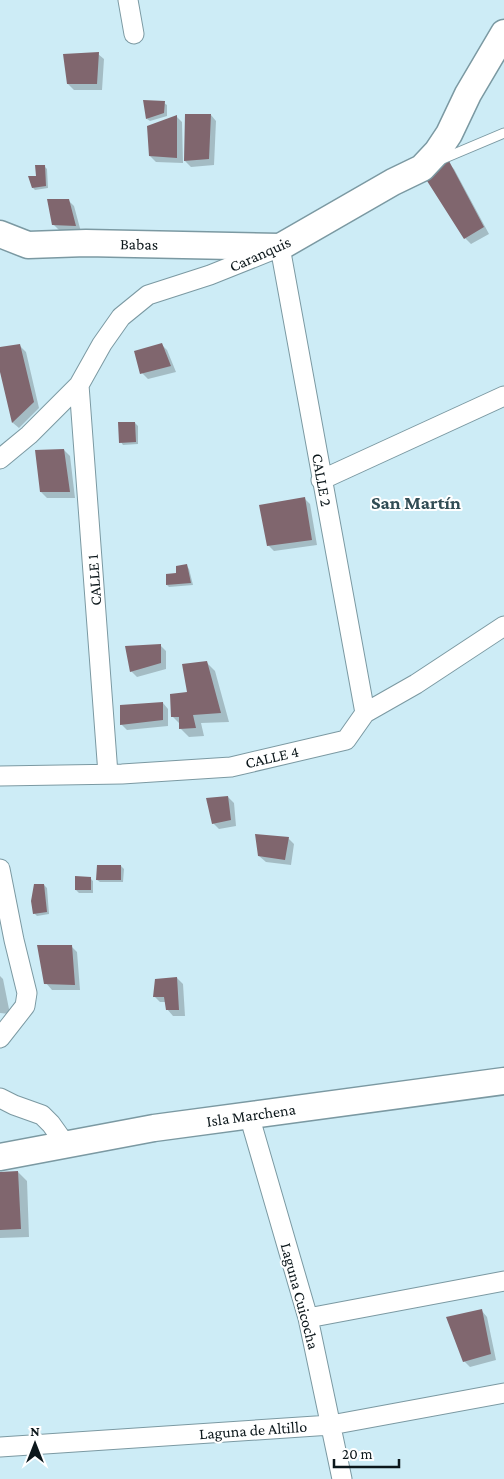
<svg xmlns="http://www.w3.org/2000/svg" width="504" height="1479" font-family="'Crimson Pro',serif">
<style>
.shadow{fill:#0003}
.building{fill:#80666e}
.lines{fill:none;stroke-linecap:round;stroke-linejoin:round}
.lane-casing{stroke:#7b99a2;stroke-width:11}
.street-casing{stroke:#7b99a2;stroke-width:21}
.secondary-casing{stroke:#7b99a2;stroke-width:29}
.lane{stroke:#fff;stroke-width:9}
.street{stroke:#fff;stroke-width:19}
.secondary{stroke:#fff;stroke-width:26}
.labels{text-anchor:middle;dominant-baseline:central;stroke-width:4;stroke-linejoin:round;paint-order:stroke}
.street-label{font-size:16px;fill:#0c171b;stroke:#fff}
.quarter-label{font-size:19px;font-weight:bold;fill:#314c54;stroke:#fff}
</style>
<rect width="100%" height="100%" fill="#cdecf6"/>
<path class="shadow" d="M98 54 104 59 102 90H74L68 84Z
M164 103 167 105V116L150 121 147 119Z
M211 115 216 121 214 165 191 167 185 161Z
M176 116 182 122 183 163 156 162 150 156Z
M448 163 454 169 489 234 471 244 465 238 424 174Z
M45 167 47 169 48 188 35 190 33 188Z
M68 200 74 206 81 232 59 230 53 224Z
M161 344 167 350 176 372 148 379 142 373Z
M20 346 26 352 39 408 19 428 13 423 0 366V348Z
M135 423 138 426V444L123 445 121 442Z
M64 450 70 456 75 498H47L41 492Z
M304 498 310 504 317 545 274 551 268 545Z
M187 566 189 569 193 585 169 587 167 585Z
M160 645 166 651V669L137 677 131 671Z
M207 663 215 671 229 722 201 723 204 736 189 737 180 728V724L172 716 188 693Z
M163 703 168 709V726L127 730 121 724Z
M228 797 234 803 236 826 219 829 213 823Z
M288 838 294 844 291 865 266 862 259 856Z
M121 866 124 869 123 882H100L97 880Z
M90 878 93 881V893H79L76 890Z
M44 885 47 888 49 914 37 916 34 913Z
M71 946 77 952 80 990H52L46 983Z
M0 976 3 979 10 1014 0 1013Z
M177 978 183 984 185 1016H173L167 1009 166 1002H160L154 996Z
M18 1172 27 1181 29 1237 0 1238V1173Z
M482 1311 487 1317 496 1360 470 1367 464 1361Z"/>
<path class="building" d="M99 52 97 84H67L63 54Z
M143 100 165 101 164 113 146 119Z
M185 114H211L209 159 184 161Z
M177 115V158L149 156 147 126Z
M449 161 484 227 464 239 422 173Z
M35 165H45L46 186 32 188 28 176H36Z
M47 199H69L76 226 52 225Z
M162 343 171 366 140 374 134 351Z
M20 344 34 402 12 423 0 372V347Z
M118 422H135L136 442 119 443Z
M64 449 70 492H40L35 450Z
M305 497 312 540 267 546 259 505Z
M187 564 191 583 166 585V574L176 573V566Z
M161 644V663L130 672 125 646Z
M207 661 221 713 193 715 196 728 179 729V717H171L170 694 187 692 182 664Z
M163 702V720L120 725V705Z
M228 796 231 820 212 824 206 798Z
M255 834 289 837 285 860 258 856Z
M97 865H121V880H96Z
M75 876 91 877V890H75Z
M34 884H44L47 912 33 914 31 901Z
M37 945H72L75 985 44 984Z
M177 977 179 1010H166L164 997H153L155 979Z
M18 1171 21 1229 0 1230V1172Z
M482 1309 491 1354 463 1362 446 1317Z"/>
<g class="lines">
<defs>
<path id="lane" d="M440 160 504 133"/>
<path id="street" d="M128 0 134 34
M79 385 108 774
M0 459 29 435 79 385 102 344 121 317 148 295 210 275 280 247 365 713
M321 480 504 396
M0 776 122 774 231 767 346 740 365 713 416 684 504 626
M0 869 14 940 27 993 25 1006 0 1038
M0 1098 14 1105 42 1115 51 1124 66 1145
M249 1115 308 1318 342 1479
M308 1318 504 1281
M0 1447 331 1425 504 1393"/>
<path id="secondary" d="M0 234 28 245 86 243 280 247 393 182 422 168 437 152 449 134 468 94 504 33
M0 1157 154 1128 504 1081"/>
</defs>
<use href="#lane" class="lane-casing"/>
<use href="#street" class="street-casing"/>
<use href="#secondary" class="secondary-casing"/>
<use href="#lane" class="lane"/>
<use href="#street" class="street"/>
<use href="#secondary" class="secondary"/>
</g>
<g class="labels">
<g class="street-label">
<text transform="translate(139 244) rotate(1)">Babas</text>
<text transform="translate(260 254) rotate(-24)">Caranquis</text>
<text transform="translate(322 480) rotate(80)">CALLE 2</text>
<text transform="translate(94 580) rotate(-94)">CALLE 1</text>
<text transform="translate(272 757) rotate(-13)">CALLE 4</text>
<text transform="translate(251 1115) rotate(-8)">Isla Marchena</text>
<text transform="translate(300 1296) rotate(75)">Laguna Cuicocha</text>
<text transform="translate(253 1430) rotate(-4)">Laguna de Altillo</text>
</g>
<g class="quarter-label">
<text x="416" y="502">San Martín</text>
</g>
</g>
<g transform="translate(35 1444)" stroke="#ffffff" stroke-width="4" paint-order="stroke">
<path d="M0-4L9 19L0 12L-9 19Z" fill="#0c171b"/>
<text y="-8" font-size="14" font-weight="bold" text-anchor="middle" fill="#0c171b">N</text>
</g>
<path d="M334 1459v8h65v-8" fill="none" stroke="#0c171b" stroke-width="2.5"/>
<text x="342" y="1459" font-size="15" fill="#0c171b" stroke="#ffffff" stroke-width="4" paint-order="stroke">20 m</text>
</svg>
